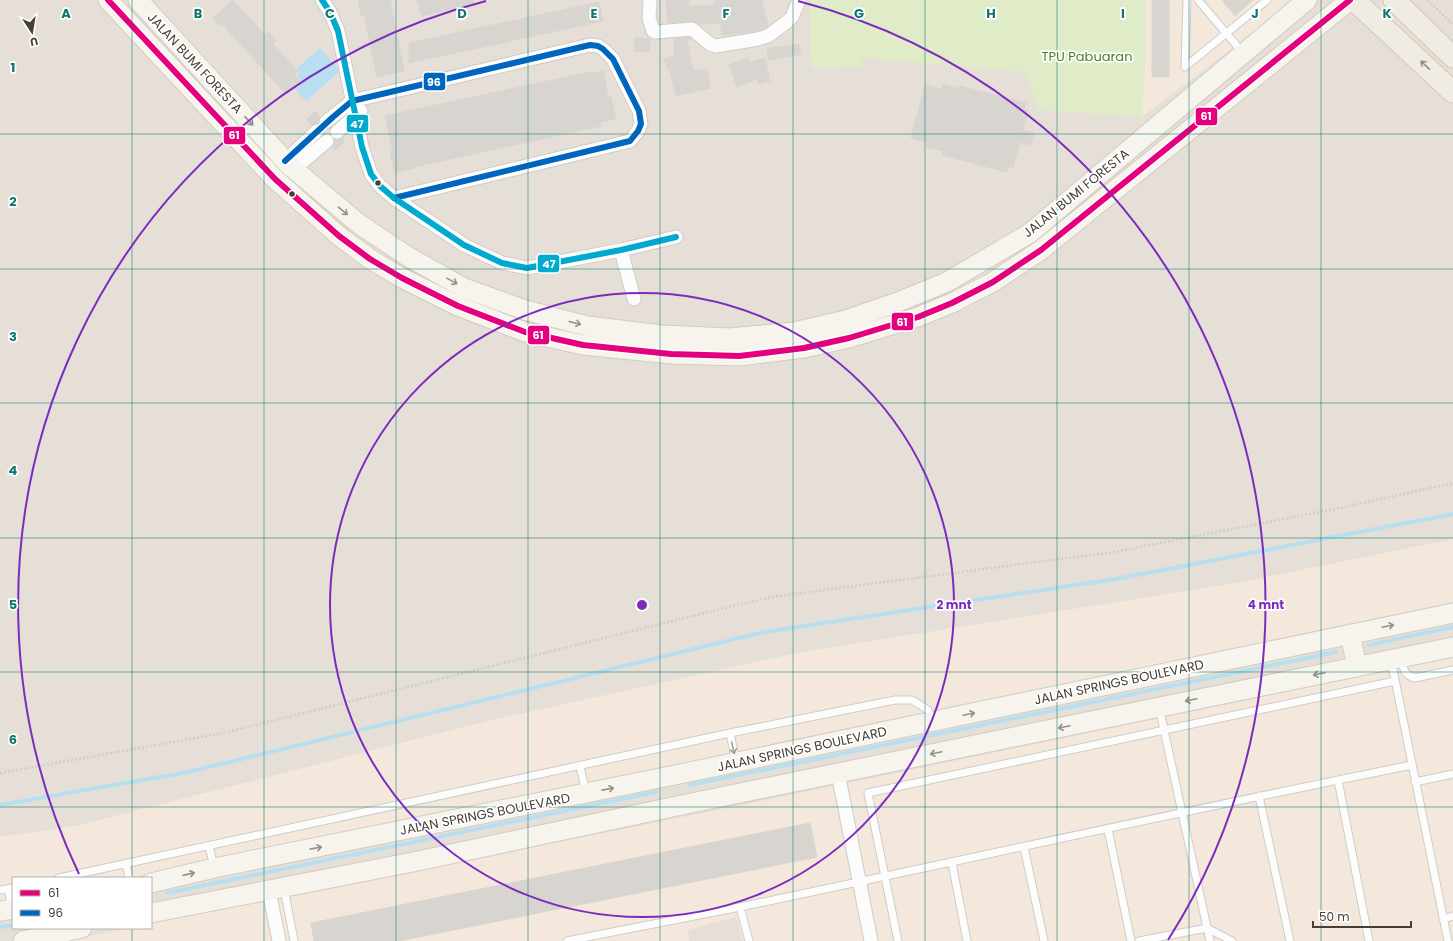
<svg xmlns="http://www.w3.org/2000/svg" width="1453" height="941" font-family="Poppins,sans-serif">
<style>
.residential{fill:#e5dfd7;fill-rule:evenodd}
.commercial{fill:#f4e8dc}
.green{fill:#e0ecc8}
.water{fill:#b7dff1}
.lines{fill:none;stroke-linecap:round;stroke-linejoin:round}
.stream{stroke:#b7dff1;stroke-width:4}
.building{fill:#d8d5d1;stroke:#d9d5cf}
.service-casing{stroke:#ceccc7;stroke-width:9}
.minor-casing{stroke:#ceccc7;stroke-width:15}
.secondary-casing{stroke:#d2ccc1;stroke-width:21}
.primary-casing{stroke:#d3c9b6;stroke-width:23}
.path{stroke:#d1ceca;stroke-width:2.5;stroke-dasharray:2 2;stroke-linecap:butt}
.service{stroke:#fdfcfc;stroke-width:7}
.minor{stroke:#fdfcfc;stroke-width:13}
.secondary{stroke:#f7f4ee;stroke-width:19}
.primary{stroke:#f1ece3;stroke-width:21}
.bus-1-casing{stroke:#fff;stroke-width:9}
.bus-2-casing{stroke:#fff;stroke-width:9}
.bus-3-casing{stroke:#fff;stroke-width:9}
.bus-1{stroke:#e5007d;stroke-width:6}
.bus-2{stroke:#0065bd;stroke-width:6}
.bus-3{stroke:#00a9ce;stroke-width:6}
.oneway{stroke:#948d83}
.oneway2{stroke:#969088}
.oneway3{stroke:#a29e98}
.grid{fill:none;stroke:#0f766e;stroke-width:1;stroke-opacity:0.55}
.ring{fill:none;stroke:#7b2cbf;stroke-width:2}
.bus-dot{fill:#473f35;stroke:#fff;stroke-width:1.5}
.labels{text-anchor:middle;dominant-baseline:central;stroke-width:3.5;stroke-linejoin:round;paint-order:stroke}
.park-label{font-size:13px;fill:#4d7c25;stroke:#fff}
.street-label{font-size:13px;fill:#473f35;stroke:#fff}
.grid-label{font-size:13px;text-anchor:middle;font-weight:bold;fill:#0f766e;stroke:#fff;stroke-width:3.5;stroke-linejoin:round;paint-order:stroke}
.centre{fill:#7b2cbf;stroke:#fff;stroke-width:2}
.ring-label{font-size:12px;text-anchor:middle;font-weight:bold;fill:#7b2cbf;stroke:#fff;stroke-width:3.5;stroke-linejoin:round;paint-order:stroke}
.line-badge{stroke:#fff;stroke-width:1.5}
.badge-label{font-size:11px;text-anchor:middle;font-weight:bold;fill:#fff}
</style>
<rect width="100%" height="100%" fill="#f0eeea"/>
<path class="residential" d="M0 0H1453V941H0ZM13 878H151V928H13Z"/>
<path class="commercial" d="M1146 0H1291V3L1142 117 1146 49Z
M1453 539V602L794 745 127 878H13V901L0 903V837L75 826 488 721 802 652 1230 584Z
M1453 657V941H743L736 917 688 930 689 941H283L275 900 820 789Z
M263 901 271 941H64L128 928H151V923Z"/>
<path class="green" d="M810 0H1146V49L1142 117 1039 110 1025 72 863 58 861 67 811 68Z"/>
<path class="water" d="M320 48 340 71 306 101 296 90 303 83 297 75 300 72 297 68Z"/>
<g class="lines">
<path class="stream" d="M1369 645 1453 627
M690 785 1336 652
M0 805 188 772 764 632 1116 579 1453 514
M167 893 656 792
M0 927 13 925"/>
</g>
<path class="building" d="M233 0 265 35 269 32 276 40 273 44 298 71 294 75 300 81 286 94 222 24 220 26 213 18Z
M358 0H390L404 71 377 77 364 15 361 16Z
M417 0H473L474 4 422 16Z
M666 0H689V6L715 5 714 0H762L768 26 756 31 722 35 720 23 698 24 691 21 668 23Z
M1152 0H1169V77H1152Z
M1222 0H1253L1235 16Z
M599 2 603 21 409 63V43Z
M689 37 692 40H687L693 70 695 71 707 69 710 88 676 96 669 68 667 69 664 58 674 56V39Z
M635 38 650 39 649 52H634Z
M798 44 801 54 769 60 767 48 779 46V48Z
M748 58 749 62 765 58 770 81 758 84 757 79 737 87 729 65Z
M604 71 608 98 611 97 616 119 600 122 601 126 414 167V168L395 173 390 153 393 152 385 116 589 72 590 73Z
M943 84 960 89V86L1026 103 1024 109 1028 110 1023 130 1034 133 1031 145 1020 142 1013 167 1009 166 1007 172 942 155 943 151 926 147 927 142 911 138 925 85 942 89Z
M315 111 320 116 318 123 311 125 306 120Z
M343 138 345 141 336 150 333 146 335 140H339Z
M810 823 817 857 399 941H314L311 923Z"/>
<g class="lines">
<defs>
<path id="service" d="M1198 0 1243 53
M1185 67 1267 0
M1185 67 1187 0
M1402 658C1403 669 1404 675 1415 678L1453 670
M1391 660 1448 941
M1159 707 1210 941
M730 733 736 762
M580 766 586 793
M1338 780 1369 941
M1415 782 1453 774
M1259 796 1290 941
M1108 829 1131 941
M209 846 214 867
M1024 847 1044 941
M952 863 967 941
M126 864 129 878
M59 878 730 733 895 700H912L928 710 930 721
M284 888 294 941
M8 889 12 908
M0 890 13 888
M1443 919 1453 916
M567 941 740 907
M749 941 740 907C964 860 1187 810 1412 765
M898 941 868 793 1395 681
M1139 941 1207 928 1232 941"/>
<path id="minor" d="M322 0 330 12 338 31 362 147 371 174 380 186 394 198 464 245 502 263 527 268 621 250 676 237
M650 0 649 18 653 31 656 32 692 29 710 44 716 46 758 39 768 36 788 21 792 17 799 0
M326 122 352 101 590 45 598 46 603 49 613 59 639 111 641 124 638 131 630 141 394 198
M337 132 361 111
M285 161 317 131
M294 169 327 141
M621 250 634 299
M838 773 871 941
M269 891 279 941"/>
<path id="secondary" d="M108 0 275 179 339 236 370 259 402 278 458 306 525 332 583 345 671 354 739 356 804 348 849 338 918 317 952 303 993 282 1041 250 1350 0
M138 0 289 165 359 224 407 256 464 288 525 310 587 326 662 335 730 338 794 332 846 320 898 302 947 282 1030 233 1307 0
M1350 634 1357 667
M151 883 214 868 670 776 1453 613
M0 911 13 909
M151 913 413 862 677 806 1453 647
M23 941 82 928"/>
<path id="primary" d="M1354 0 1453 92
M1394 0 1453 57"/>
</defs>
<use href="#service" class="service-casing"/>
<use href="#minor" class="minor-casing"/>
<use href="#secondary" class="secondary-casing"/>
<use href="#primary" class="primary-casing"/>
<path class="path" d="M1428 0 1453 25
M0 773 223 733 741 604 778 596 1114 552 1340 508 1453 483"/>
<use href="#service" class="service"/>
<use href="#minor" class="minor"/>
<use href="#secondary" class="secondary"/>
<use href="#primary" class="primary"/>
<defs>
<path id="bus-1" d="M108 0 275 179 339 236 370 259 402 278 458 306 525 332 583 345 671 354 739 356 804 348 849 338 918 317 952 303 993 282 1041 250 1350 0"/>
<path id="bus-2" d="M285 161 333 117 352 101 590 45 598 46 603 49 613 59 639 111 641 124 638 131 630 141 394 198"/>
<path id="bus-3" d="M322 0 330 12 338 31 362 147 371 174 380 186 394 198 464 245 502 263 527 268 621 250 676 237"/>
</defs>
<use href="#bus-1" class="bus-1-casing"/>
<use href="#bus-2" class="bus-2-casing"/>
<use href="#bus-3" class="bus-3-casing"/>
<use href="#bus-1" class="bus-1"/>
<use href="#bus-2" class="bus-2"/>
<use href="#bus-3" class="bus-3"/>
</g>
<defs><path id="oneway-shaft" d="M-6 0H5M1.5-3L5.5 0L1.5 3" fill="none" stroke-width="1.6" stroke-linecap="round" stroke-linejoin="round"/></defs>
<use class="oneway" href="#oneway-shaft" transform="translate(1425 65) rotate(-136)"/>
<g class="oneway2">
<use href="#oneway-shaft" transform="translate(249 121) rotate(47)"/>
<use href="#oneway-shaft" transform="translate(343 211) rotate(40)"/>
<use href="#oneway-shaft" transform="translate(452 281) rotate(29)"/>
<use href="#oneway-shaft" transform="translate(575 323) rotate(14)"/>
<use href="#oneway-shaft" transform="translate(1388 626) rotate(-12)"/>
<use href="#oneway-shaft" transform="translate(1319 674) rotate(168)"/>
<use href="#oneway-shaft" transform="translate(1191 700) rotate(168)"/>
<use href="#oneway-shaft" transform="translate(969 714) rotate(-12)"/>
<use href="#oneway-shaft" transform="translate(1064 727) rotate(168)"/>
<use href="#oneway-shaft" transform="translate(936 753) rotate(168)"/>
<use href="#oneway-shaft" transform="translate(608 789) rotate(-11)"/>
<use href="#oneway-shaft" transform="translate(316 848) rotate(-11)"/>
<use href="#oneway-shaft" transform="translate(189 874) rotate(-13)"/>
</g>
<use class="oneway3" href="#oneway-shaft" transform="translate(733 748) rotate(78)"/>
<path class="grid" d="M132 0V878M264 0V941M396 0V941M528 0V941M660 0V941M793 0V941M925 0V941M1057 0V941M1189 0V941M1321 0V941M0 134H1453M0 269H1453M0 403H1453M0 538H1453M0 672H1453M0 807H1453M132 928V941"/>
<g class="ring">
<circle cx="642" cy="605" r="312"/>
<path d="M79 874A624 624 0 0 1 486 1M798 1A624 624 0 0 1 1168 940"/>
</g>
<g class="bus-dot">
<circle cx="378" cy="183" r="3.5"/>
<circle cx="292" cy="194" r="3.5"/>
</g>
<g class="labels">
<g class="park-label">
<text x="1087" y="56">TPU Pabuaran</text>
</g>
<g class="street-label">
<text transform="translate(195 63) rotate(47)">JALAN BUMI FORESTA</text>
<text transform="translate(1076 193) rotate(-39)">JALAN BUMI FORESTA</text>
<text transform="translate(1119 682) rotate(-12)">JALAN SPRINGS BOULEVARD</text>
<text transform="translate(802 749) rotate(-12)">JALAN SPRINGS BOULEVARD</text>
<text transform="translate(485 814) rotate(-11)">JALAN SPRINGS BOULEVARD</text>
</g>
</g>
<g class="grid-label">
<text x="66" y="18">A</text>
<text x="198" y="18">B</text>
<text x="330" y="18">C</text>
<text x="462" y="18">D</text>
<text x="594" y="18">E</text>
<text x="726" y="18">F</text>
<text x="859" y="18">G</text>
<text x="991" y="18">H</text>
<text x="1123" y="18">I</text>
<text x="1255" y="18">J</text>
<text x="1387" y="18">K</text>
<text x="13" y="72">1</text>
<text x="13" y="206">2</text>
<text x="13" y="341">3</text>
<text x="13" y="475">4</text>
<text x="13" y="609">5</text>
<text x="13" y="744">6</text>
</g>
<circle cx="642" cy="605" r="6" class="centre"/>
<g class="ring-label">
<text x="954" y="609">2 mnt</text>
<text x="1266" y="609">4 mnt</text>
</g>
<g class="line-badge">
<rect x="423" y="72" width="23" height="19" rx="4" fill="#0065bd"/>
<rect x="1195" y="107" width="23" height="19" rx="4" fill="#e5007d"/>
<rect x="346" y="114" width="23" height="19" rx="4" fill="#00a9ce"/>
<rect x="223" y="126" width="23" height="19" rx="4" fill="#e5007d"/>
<rect x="537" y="254" width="23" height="19" rx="4" fill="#00a9ce"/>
<rect x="891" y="312" width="23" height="19" rx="4" fill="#e5007d"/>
<rect x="527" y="325" width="23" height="20" rx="4" fill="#e5007d"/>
</g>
<g class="badge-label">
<text x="434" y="86">96</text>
<text x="1206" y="120">61</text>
<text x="357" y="128">47</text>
<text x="234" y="139">61</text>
<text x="549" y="268">47</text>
<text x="902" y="326">61</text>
<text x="538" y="339">61</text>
</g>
<rect x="12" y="877" width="140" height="52" fill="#ffffff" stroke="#b5b2ae"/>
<rect x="20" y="890" width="20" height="6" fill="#e5007d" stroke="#b5b2ae"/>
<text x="48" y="897" font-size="12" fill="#473f35">61</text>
<rect x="20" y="910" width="20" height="6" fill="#0065bd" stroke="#b5b2ae"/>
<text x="48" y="917" font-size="12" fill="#473f35">96</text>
<g transform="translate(32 32) rotate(168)" stroke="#ffffff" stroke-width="3" paint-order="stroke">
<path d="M0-3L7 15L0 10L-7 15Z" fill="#473f35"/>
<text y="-6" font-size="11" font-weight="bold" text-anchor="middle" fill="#473f35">U</text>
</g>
<path d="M1313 921v6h98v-6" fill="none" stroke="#473f35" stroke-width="2"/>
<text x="1319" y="921" font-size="12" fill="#473f35" stroke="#ffffff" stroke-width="3" paint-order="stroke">50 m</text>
</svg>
